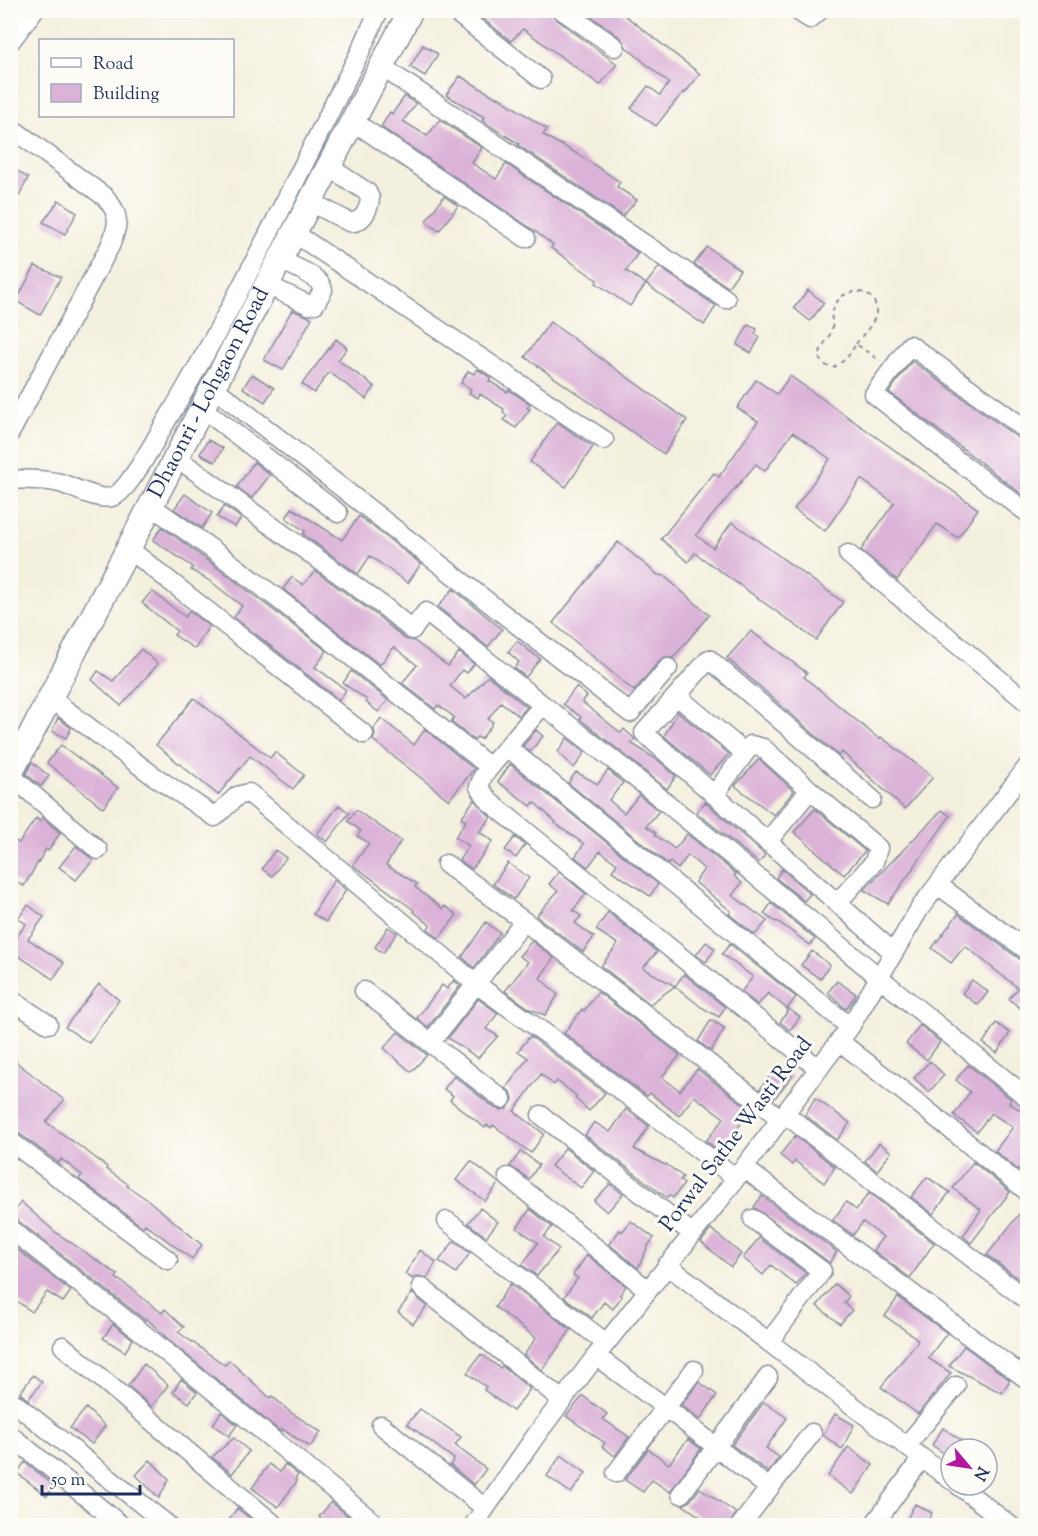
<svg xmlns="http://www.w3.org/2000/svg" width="1038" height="1536" font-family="'Sorts Mill Goudy',serif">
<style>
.building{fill:#dcb3d8}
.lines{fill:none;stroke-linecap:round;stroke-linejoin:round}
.minor-casing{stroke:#88909e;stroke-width:21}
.major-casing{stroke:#88909e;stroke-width:27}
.path{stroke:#88909e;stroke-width:2;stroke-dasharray:4.5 4.5;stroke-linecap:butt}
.minor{stroke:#fff;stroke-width:18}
.major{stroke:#fff;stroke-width:24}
.labels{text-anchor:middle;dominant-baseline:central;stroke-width:6;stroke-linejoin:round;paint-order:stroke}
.street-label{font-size:22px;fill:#1b2f5e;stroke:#fdfcf7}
</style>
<rect width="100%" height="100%" fill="#fdfcf7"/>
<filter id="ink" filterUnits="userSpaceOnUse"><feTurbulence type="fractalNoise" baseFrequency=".0167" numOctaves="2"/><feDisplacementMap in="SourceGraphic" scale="12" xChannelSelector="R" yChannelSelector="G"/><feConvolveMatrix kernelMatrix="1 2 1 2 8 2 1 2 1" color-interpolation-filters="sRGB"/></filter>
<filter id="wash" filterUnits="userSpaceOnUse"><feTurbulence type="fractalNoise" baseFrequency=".008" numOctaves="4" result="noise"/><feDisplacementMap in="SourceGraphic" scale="24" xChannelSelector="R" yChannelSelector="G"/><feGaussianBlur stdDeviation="1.35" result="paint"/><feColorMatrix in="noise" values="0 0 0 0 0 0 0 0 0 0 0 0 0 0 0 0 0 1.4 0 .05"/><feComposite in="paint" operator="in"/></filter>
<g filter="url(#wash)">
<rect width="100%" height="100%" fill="#f4f0de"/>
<g id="blocks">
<path class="building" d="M472 10H549L556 19 617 64 600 85 523 29 511 41Z
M593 10H618L700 74 685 93 683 92 656 126 631 108 648 86 660 95 669 83 626 47 621 38 589 15Z
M423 45 438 54 425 76 410 67Z
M460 76 497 98 498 97 547 129 543 135 581 156 620 182 617 187 637 200 623 216 518 145 519 144 484 122 482 120 484 117 446 95Z
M405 96 416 104 403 121 427 136 440 120 482 148 472 163 496 179 506 164 638 253 626 271 646 284 630 306 596 283 597 280 551 248 553 245 532 229 381 127 390 112 392 114Z
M10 166 28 178 19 196 10 190Z
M444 196 458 206 439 231 426 221Z
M59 200 77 213 65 234 43 222Z
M707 247 740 270 728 287 694 264Z
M35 266 61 277 40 315 16 301Z
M659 267 716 306 704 325 646 284Z
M808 290 824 303 810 321 794 308Z
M292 310 312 318 283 370 264 360Z
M550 322 687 420 664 454 525 357Z
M748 325 757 329 755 334 760 337 751 353 737 345Z
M336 339 347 348 338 360 375 387 366 399 329 372 314 393 302 384Z
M912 361 1021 440 1028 442V499L889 392Z
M477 369 491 378 489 381 507 392 509 390 530 404 527 408 530 409 516 428 504 420 507 415 503 412 504 409 480 394 478 398 469 393 471 389 461 383 468 371 474 374Z
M252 374 274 388 265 402 243 388Z
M790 376 978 509 958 538 937 524 897 580 861 550 894 503 861 479 825 531 794 509 830 459 793 432 765 471 756 464 696 535 713 548 732 522 843 602 816 640 695 553 688 562 661 539 714 473 719 477 758 421 737 408 756 380 777 394Z
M557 422 593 447 566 487 530 462Z
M208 440 223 448 215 462 200 454Z
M254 462 270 475 252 498 237 487Z
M185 494 212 513 202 528 174 509Z
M224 506 241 518 235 527 217 517Z
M292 508 342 540 359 516 421 564 408 583 370 556 358 574 303 534 305 531 286 518Z
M162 527 231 578 327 651 315 667 346 690 339 700 234 617 242 606 210 581 191 570 193 567 153 540Z
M618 542 658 575 664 576 709 615 673 658 665 657 660 660 634 691 553 623Z
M315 571 379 617 405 639 414 641 448 666 459 652 474 664 467 673 462 670 450 686 466 699 488 676 527 707 519 716 501 702 488 719 493 722 490 727 481 739 477 737 474 740 451 722 454 717 438 705 435 709 402 683 417 665 394 647 380 665 283 589 292 577 303 585Z
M453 589 502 629 488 647 438 607Z
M152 591 185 617 189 611 209 626 195 649 174 635 177 631 142 603Z
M751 631 807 673 804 677 879 739 881 737 933 777 905 809 842 752 839 756 727 658Z
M517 641 540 659 526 677 514 668 519 662 508 652Z
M141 649 158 664 121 706 92 680 98 671 113 681Z
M351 671 388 700 378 712 366 702 367 700 343 683Z
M576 687 587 696 582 702 621 733 624 729 635 739 631 743 659 761 676 776 667 789 580 719 581 717 563 704Z
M194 698 270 758 275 752 304 775 293 789 250 756 218 795 156 745Z
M678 712 729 754 710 775 664 736Z
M58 718 71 728 66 738 52 731Z
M381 718 414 745 425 729 474 769 449 800 373 740 375 735 374 728Z
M536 730 543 736 530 752 523 746Z
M567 738 585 752 574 768 558 752Z
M61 745 118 788 103 808 47 763Z
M759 759 794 791 774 815 735 786Z
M32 762 49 776 41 786 26 774Z
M510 764 658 884 650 896 612 871 617 864 600 851 588 867 575 857 584 844 555 823 556 822 534 802 531 806 498 782Z
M608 770 623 783 609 800 624 813 639 795 659 811 646 826 656 833 655 835 675 849 687 834 736 874 734 876 742 883 732 895 767 921 755 935 729 914 731 911 695 882 704 869 688 855 678 869 670 862 668 864 568 783 576 772 598 784Z
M474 800 491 817 479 832 493 841 472 869 459 860 469 846 455 837 466 821 461 818Z
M705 802 765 855 759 863 696 812Z
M339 805 349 813 327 842 317 834Z
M815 809 865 851 844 875 794 832Z
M356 810 401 841 386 865 417 884 415 887 443 909 445 906 457 915 439 938 428 929 430 925 413 911 414 910 353 865 369 843 357 836 361 831 348 821Z
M942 810 950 816 888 904 864 890Z
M42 817 60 833 48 851 46 849 24 886 10 879V851L16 841 19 843 36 818 40 821Z
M515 837 525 845 516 858 505 850Z
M76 846 93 860 76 880 59 867Z
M275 850 286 858 272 876 262 869Z
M508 863 529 878 514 899 493 884Z
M782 869 810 894 804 901 776 878Z
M559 872 586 894 573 910 581 916 575 923 594 937 583 952 536 916 558 891 549 884Z
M334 880 346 890 326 922 313 914Z
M771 903 815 939 810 945 777 921 776 922 764 914Z
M28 905 44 917 28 939 64 963 53 979 10 950V946L26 924 18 918Z
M608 912 657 952 643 968 675 986 650 1004 601 966 618 944 596 930Z
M958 914 1021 960 1028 962V999L1020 1008 1009 999 1018 988 965 946 951 963 932 948Z
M486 922 500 933 474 968 462 957Z
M388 927 397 933 383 953 375 947Z
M532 941 554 958 540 978 558 995 545 1015 530 1009 505 991 528 962 519 956Z
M706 942 715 949 706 962 696 955Z
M730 944 796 997 787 1009 768 993 758 1005 741 992 753 977 722 954Z
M812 951 830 965 820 979 801 965Z
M684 974 725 1007 719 1017 701 1007 675 986Z
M454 980 460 986 428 1027 417 1018 442 985 447 989Z
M972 980 988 992 978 1005 962 993Z
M837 981 856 994 846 1009 828 992Z
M99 984 119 1000 89 1043 65 1027Z
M598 992 680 1055 662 1077 680 1091 697 1069 751 1110 731 1137 734 1139 723 1154 706 1141 724 1118 694 1096 679 1116 650 1093 647 1096 564 1033 582 1009 584 1011Z
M478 999 498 1013 486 1029 498 1036 478 1058 448 1038Z
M789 1009 800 1017 790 1030 780 1022Z
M711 1020 725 1028 711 1051 698 1041Z
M996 1023 1010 1033 997 1053 983 1043Z
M920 1025 940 1042 927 1060 906 1044Z
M398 1032 427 1055 411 1072 384 1048Z
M530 1036 605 1093 589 1111 575 1098 577 1096 557 1081 554 1085 541 1074 514 1111 544 1134 531 1153 493 1125 491 1128 487 1125 485 1128 450 1100 453 1096 444 1089 454 1076 495 1108 501 1110 507 1109 513 1100 512 1094 506 1088 528 1058 518 1051Z
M10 1057 64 1100 46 1122 89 1153 107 1167 106 1169 128 1184 127 1186 148 1200 202 1245 192 1259 145 1224 143 1227 79 1179 82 1175 61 1159 59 1163 17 1132 10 1130Z
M930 1061 944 1075 929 1092 914 1078Z
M778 1065 792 1076 774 1099 760 1089Z
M968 1065 1011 1099 1009 1103 1028 1115V1158L1018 1170 995 1151 1013 1127 991 1113 977 1132 954 1115 970 1092 956 1080Z
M815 1098 850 1123 837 1140 805 1115Z
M626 1109 649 1126 634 1149 665 1165 666 1164 683 1177 680 1180 684 1184 673 1198 669 1195 667 1198 585 1135 594 1122 610 1132Z
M795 1136 835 1167 824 1183 795 1161 792 1165 780 1155Z
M879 1143 891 1152 877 1171 865 1161Z
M565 1148 594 1171 581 1188 551 1166Z
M521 1151 539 1165 529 1179 510 1166Z
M471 1161 499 1183 485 1201 456 1180Z
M973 1162 1010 1192 971 1243 963 1236 981 1210 953 1188Z
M927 1177 950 1192 933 1214 911 1197Z
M610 1184 623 1194 607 1212 594 1201Z
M869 1193 934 1243 910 1278 873 1250 883 1237 863 1222 853 1235 833 1220 846 1202 856 1210Z
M762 1196 837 1252 830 1263 754 1207Z
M21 1202 54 1231 118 1275 116 1278 137 1292 136 1293 162 1313 165 1309 184 1327 178 1332 225 1365 229 1360 270 1398 272 1396 290 1412 321 1432 310 1447 282 1429 281 1432 173 1344 146 1318 145 1320 17 1220 10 1218Z
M1028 1203V1286L987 1255Z
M480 1208 498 1222 486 1237 468 1223Z
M530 1209 552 1227 544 1237 559 1249 537 1276 522 1265 538 1243 517 1228Z
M631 1221 654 1238 648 1246 638 1268 609 1244 620 1230 622 1232Z
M711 1229 741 1254 731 1267 701 1242Z
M759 1238 806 1273 796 1285 771 1265 763 1275 743 1258Z
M454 1241 470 1253 456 1273 439 1261Z
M10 1244 71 1291 63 1302 47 1292 32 1312 10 1296Z
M420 1250 436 1262 427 1278 417 1276 413 1279 405 1274Z
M587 1255 626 1286 620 1295 622 1296 613 1309 604 1302 592 1318 564 1297 578 1278 573 1275Z
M510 1284 571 1330 542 1370 524 1355 536 1338 495 1307Z
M835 1284 849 1296 844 1303 852 1310 840 1324 817 1306Z
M412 1293 427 1306 413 1324 398 1312Z
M898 1297 947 1333 928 1358 951 1373 918 1414 881 1387 918 1341 915 1337 885 1316Z
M113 1324 133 1339 125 1352 103 1338Z
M964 1346 1010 1380 1002 1393 949 1366Z
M481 1354 500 1368 502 1366 530 1389 513 1411 484 1390 486 1387 467 1373Z
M144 1364 168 1385 152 1407 128 1386Z
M33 1375 42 1382 28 1400 20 1393Z
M181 1379 197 1392 189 1403 173 1392Z
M699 1382 717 1395 700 1420 681 1405Z
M583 1396 607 1414 603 1419 629 1437 615 1456 602 1447 605 1443 566 1416Z
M764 1402 787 1418 766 1448 779 1457 768 1472 732 1445Z
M86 1408 105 1426 92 1444 70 1428Z
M420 1409 461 1437 455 1445 486 1469 474 1485 450 1465 454 1459 407 1424Z
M221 1412 237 1425 229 1436 213 1425Z
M835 1414 854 1425 842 1449 823 1435Z
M943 1428 974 1449H951V1458L932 1445Z
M234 1438 249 1451 232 1474 212 1457Z
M688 1439 701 1449 670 1492 652 1480 643 1492 625 1480 648 1449 669 1464Z
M848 1447 873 1465 853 1494 828 1476Z
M561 1455 586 1473 571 1493 547 1476Z
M150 1460 169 1479 159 1498 136 1475Z
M25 1462 54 1486 47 1496 17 1473Z
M269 1464 280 1472 285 1464 298 1475 295 1479 297 1481 278 1507 252 1488Z
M700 1488 736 1513 729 1526H714L683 1505 690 1501Z
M331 1502 360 1526H329L319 1517Z
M915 1504 932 1513 925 1526H903Z
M237 1508 254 1522 252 1526H225Z"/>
</g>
</g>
<g filter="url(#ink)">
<use href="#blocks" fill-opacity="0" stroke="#88909e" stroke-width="1.5"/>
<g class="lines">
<defs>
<path id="minor" d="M453 10 541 79
M562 10 615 47
M796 10 810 19 820 10
M10 42 34 10
M382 67 726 299
M354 122 526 238
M10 127 105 197C121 215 119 224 110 246L10 433
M311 202 349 222C362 224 369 210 370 198L367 192 329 167
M294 233 604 440
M267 285 309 305 315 304 323 290C320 275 293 267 280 260
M213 387 630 713 668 668
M202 408 338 513
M1028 431 910 345 874 394 958 461 1028 513
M177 458 386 608 412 630 426 612 543 705
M10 479C27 480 45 479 60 483 74 487 103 504 116 495 132 485 156 438 167 420 238 301 298 174 361 50L379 10
M151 506C269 587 378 679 490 767L507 747 850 1027
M129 549 364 734
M848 554 1028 703
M677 696 745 753
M50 698 151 774 215 817 237 796 249 793 476 984 524 921 781 1119
M507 747 543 705C708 832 865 969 1028 1098
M490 767 483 776 479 787 490 802 819 1069
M10 775 98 850
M714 795 751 745 763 748 810 790
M872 799 709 659 644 733 893 952
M767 842 810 790 878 848 874 862 837 903
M446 864 524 921
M938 885 1028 951
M364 991 502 1099
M10 999 48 1024
M839 1041 913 1099 1028 1192
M431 1042 476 984 549 1036 736 1178
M785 1114 1028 1301
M541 1115 693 1234
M10 1141 168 1260
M744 1168 1028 1380
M508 1177 648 1290
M753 1219 822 1271 769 1342
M447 1221 606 1343
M10 1229 144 1334 378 1526
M667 1265 951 1480
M421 1287 562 1400
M63 1346 276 1526
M596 1356 669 1410 769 1488
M13 1402 169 1526
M381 1425 485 1508
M10 1435 122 1526
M906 1446 956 1386
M616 1473 694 1370
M958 1485 1011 1526
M681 1494 768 1377
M473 1526 537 1434 596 1356 718 1202 850 1027 920 908 1028 766
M740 1526 812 1433
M873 1526 922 1458"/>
<g id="major">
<path id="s1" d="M10 774 411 10"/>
</g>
</defs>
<use href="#minor" class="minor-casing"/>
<use href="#major" class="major-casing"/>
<path class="path" d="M856 344C862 335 872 326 875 317 882 295 855 283 839 299 836 303 833 310 831 315 838 338 817 342 820 360L827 366 833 368 847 358 856 344 880 361"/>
<use href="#minor" class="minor"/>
<use href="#major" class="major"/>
</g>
</g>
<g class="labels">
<g class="street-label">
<text stroke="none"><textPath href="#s1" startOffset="430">Dhaonri - Lohgaon Road</textPath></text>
<text transform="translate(737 1135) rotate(-53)">Porwal Sathe Wasti Road</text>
</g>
</g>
<rect width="1038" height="1536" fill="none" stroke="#fdfcf7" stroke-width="36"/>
<rect x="39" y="39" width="195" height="78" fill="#fdfcf7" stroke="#a3aaba" stroke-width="1.5"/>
<rect x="51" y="58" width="30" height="9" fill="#ffffff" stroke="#a3aaba" stroke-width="1.5"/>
<text x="93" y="69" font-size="18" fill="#1b2f5e">Road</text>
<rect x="51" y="84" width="30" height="18" fill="#dcb3d8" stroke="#a3aaba" stroke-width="1.5"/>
<text x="93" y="99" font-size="18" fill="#1b2f5e">Building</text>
<g transform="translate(969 1467) rotate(119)"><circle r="28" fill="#fdfcf7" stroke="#a3aaba" stroke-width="1.5"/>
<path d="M0-4.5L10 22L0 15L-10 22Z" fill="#b5179e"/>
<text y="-9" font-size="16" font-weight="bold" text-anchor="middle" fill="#1b2f5e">N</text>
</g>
<path d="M42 1485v9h98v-9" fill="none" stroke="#1b2f5e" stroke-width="3"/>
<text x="51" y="1485" font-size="18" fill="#1b2f5e" stroke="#fdfcf7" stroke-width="4.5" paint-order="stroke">50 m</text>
</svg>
